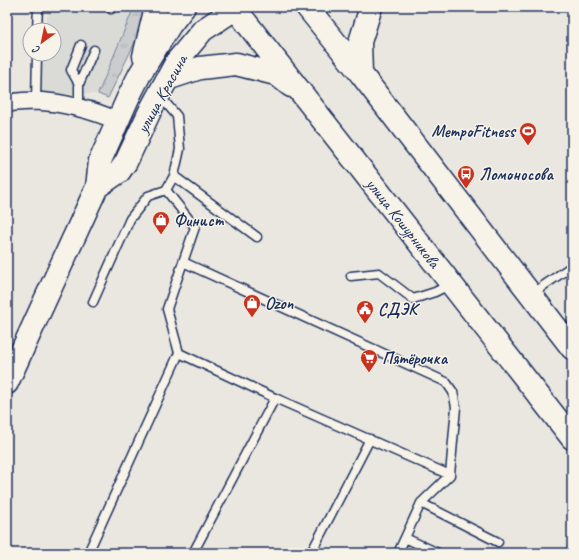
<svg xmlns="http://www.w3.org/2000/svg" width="579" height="560" font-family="Caveat,sans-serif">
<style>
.built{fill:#dadad6}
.grass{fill:url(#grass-tufts);stroke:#737e96}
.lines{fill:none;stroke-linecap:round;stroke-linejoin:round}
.service-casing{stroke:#1b2f5e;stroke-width:11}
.minor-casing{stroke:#1b2f5e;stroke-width:20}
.secondary-casing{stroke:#1b2f5e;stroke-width:25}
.service{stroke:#f7f3e8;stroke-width:8}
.minor{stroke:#f7f3e8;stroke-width:17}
.secondary{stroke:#f7f3e8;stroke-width:22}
.labels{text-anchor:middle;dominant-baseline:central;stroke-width:3;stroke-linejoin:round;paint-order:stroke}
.street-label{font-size:17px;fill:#1b2f5e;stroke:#f7f3e8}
.poi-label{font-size:17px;font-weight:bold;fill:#1b2f5e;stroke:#f7f3e8;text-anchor:start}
</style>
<defs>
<pattern id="grass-tufts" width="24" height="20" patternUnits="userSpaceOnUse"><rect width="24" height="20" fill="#cbcccd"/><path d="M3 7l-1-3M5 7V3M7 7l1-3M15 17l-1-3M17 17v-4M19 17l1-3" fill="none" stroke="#aeb0b2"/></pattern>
</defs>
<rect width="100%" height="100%" fill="#eae7e0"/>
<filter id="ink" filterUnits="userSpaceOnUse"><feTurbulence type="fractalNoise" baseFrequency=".025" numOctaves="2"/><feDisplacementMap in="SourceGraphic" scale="8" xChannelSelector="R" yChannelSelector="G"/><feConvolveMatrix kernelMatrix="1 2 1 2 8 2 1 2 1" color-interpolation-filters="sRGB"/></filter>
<g filter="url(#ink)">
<path class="built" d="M49 7H134L98 94H32L40 54H54V30H45Z"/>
<path class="grass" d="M134 7H146L137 38 108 98 98 94Z"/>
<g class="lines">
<defs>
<path id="service" d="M111 9 112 7
M37 30 38 7
M79 84 71 70 81 45
M159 95 177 116 180 149 174 176 166 190 195 227 167 309 179 353
M36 101 37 54
M79 108V84L94 50
M174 176 257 237
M183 262 446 382 453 392 456 407 450 475 421 503 398 553
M351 276 379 273 413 299 435 292 451 284
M532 295 543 286 572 266
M93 302 130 219 148 196 166 190
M421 503 498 542
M405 538 438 553
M88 553 179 353 275 398 450 475
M193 553 275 398
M311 553 370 439"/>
<path id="minor" d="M7 103C16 102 26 101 35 101 61 102 94 110 117 121"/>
<path id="secondary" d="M234 7 572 438
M307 7 361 74 572 348
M144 56 156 7
M361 74 360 42 371 7
M167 79 200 68 236 64 276 74 291 86
M97 187 119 172 126 162 151 109 177 61 203 30 235 9 240 7
M7 383 97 187 100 161 128 98 140 74 170 25 184 7"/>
</defs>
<use href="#service" class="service-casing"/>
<use href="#minor" class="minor-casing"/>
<use href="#secondary" class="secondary-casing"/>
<use href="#service" class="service"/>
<use href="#minor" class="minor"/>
<use href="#secondary" class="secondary"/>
</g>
</g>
<defs>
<symbol id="stadium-pin" viewBox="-11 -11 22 30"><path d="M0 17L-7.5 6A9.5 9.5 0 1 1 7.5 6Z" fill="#c8321e" stroke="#f7f3e8"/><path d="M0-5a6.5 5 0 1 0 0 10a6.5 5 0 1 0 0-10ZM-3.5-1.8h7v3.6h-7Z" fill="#fff"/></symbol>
<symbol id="bus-pin" viewBox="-11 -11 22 30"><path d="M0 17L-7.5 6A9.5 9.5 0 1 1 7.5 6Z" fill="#c8321e" stroke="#f7f3e8"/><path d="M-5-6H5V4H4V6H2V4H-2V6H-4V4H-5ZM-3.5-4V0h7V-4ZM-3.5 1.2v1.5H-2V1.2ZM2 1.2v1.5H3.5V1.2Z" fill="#fff"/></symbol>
<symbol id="shop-pin" viewBox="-11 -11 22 30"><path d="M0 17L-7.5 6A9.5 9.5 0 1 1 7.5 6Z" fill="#c8321e" stroke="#f7f3e8"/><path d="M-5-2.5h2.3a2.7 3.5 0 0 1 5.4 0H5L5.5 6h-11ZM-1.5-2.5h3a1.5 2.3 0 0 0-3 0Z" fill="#fff"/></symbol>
<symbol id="civic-pin" viewBox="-11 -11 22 30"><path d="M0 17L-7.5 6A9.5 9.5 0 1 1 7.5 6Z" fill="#c8321e" stroke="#f7f3e8"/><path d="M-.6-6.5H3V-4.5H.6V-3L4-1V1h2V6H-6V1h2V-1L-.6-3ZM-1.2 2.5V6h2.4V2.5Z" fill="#fff"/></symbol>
<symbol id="supermarket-pin" viewBox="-11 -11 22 30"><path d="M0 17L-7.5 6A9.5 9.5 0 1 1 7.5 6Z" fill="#c8321e" stroke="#f7f3e8"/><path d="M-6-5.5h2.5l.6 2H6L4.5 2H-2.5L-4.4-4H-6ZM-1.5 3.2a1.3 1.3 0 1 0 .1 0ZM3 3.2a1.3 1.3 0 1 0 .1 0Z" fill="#fff"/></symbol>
</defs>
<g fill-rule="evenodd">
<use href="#stadium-pin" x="518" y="121" width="20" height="27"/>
<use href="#bus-pin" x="456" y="164" width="20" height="27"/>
<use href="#shop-pin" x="151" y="210" width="20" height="27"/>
<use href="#shop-pin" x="242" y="293" width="20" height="27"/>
<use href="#civic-pin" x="355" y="299" width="20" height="27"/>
<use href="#supermarket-pin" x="359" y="348" width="20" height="27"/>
</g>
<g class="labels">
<g class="street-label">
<text transform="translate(162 94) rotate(-61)">улица Красина</text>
<text transform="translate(403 223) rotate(52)">улица Кошурникова</text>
</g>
<g class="poi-label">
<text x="515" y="131" text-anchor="end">МетроFitness</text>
<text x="479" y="174">Ломоносова</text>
<text x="174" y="220">Финист</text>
<text x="265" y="303">Ozon</text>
<text x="378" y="309">СДЭК</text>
<text x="382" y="358">Пятёрочка</text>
</g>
</g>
<rect width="579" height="560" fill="none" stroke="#f7f3e8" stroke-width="24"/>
<rect x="12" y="12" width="555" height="536" fill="none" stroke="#1b2f5e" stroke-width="1.5" filter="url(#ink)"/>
<g transform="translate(42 42) rotate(213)"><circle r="19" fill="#f7f3e8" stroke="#9fa5b1"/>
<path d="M0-3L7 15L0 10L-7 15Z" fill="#c8321e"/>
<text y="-6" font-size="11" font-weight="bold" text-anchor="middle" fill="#1b2f5e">С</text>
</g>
</svg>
